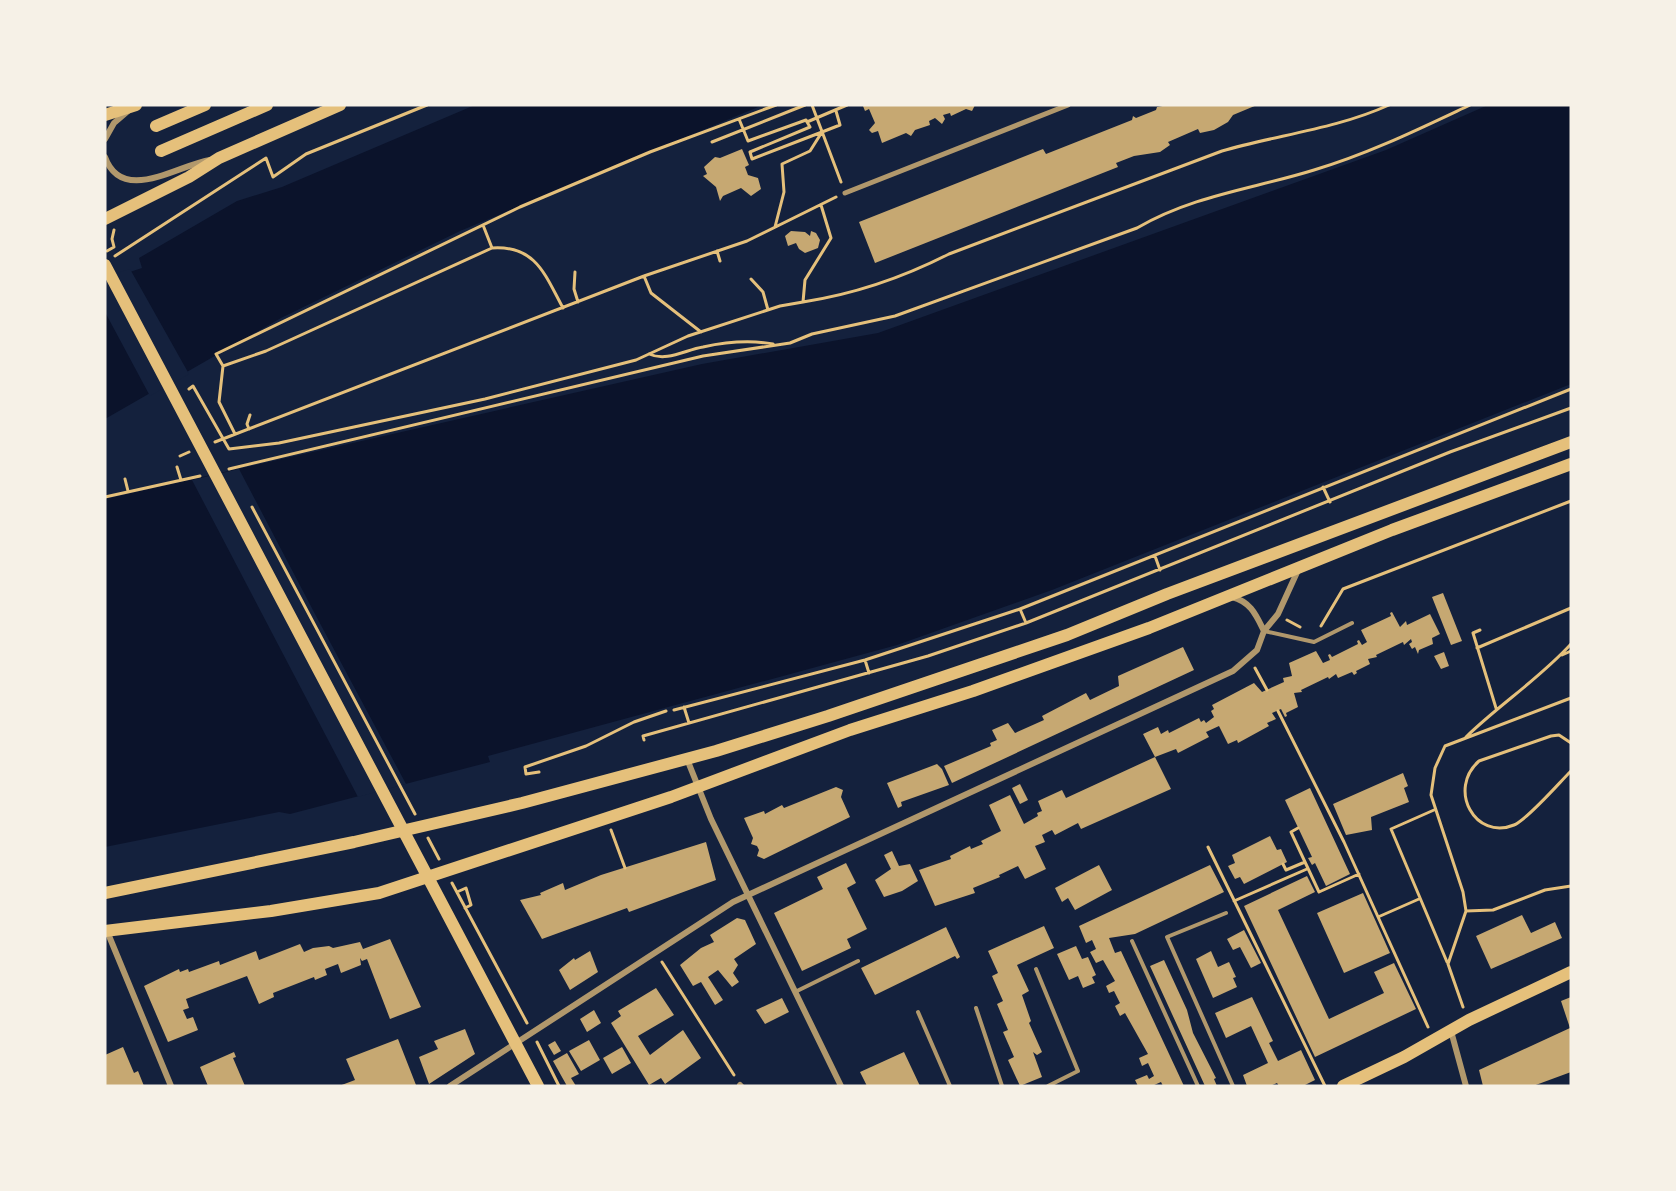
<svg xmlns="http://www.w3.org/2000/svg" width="1676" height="1191" font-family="'Space Grotesk',sans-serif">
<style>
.water{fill:#0b132b}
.pier{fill:#14213d}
.building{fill:#c6a872}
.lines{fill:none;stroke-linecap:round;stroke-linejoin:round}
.path{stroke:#e5c07b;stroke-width:3}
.service{stroke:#b1986c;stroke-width:4}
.pedestrian{stroke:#b1986c;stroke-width:5}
.minor{stroke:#b1986c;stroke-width:6}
.secondary{stroke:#e5c07b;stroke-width:12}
.primary{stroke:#e5c07b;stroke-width:12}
</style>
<rect width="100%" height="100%" fill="#14213d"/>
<path class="water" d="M475 105H763L460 231 281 318 105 419V280L142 268 139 258 237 201 282 187Z
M1488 105H1571V384L1052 590 897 645 488 756 490 762 290 814 279 812 105 847V499L702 364 878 333 1386 150Z"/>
<path class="pier" d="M130 269 189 374 150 396 105 312V277Z
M239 469 315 614 406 784 358 797 192 480Z"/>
<path class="building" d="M975 105 972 111 966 109 951 116 950 113 943 115 945 119 942 124 935 118 929 121 930 125 915 130 911 136 906 133 882 143 878 131 872 133 869 130 875 123 869 109 865 111 863 106Z
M1168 105H1257L1233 115 1228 122 1214 130 1200 133 1198 129 1168 142 1170 145 1160 152 1134 156 1116 163 1118 167 875 263 859 222 1043 149 1046 154 1132 120 1133 116 1136 118 1156 110 1157 107Z
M742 149 749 165 745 167 748 175 758 178 761 189 751 196 741 188 723 196 720 201 716 187 703 176 707 174 704 167 715 157 720 158Z
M791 231 805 232 810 236 811 231 816 233 820 240 818 248 805 253 799 249 796 243 788 246 785 236Z
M1443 593 1462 641 1451 645 1432 597Z
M1392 612 1400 627 1406 621 1407 625 1430 614 1440 634 1432 638 1433 644 1419 650 1418 654 1415 647 1412 649 1409 644 1412 642 1411 639 1404 645 1403 642 1376 655 1377 657 1368 659 1370 664 1356 671 1357 673 1354 675 1352 672 1338 678 1336 674 1329 679 1328 677 1301 690 1302 692 1294 693 1298 707 1286 713 1287 716 1285 717 1281 709 1272 713 1276 719 1267 723 1269 726 1238 743 1237 740 1228 744 1219 726 1206 732 1209 737 1178 753 1176 749 1155 757 1171 789 1081 829 1078 823 1055 835 1052 830 1042 835 1045 842 1035 846 1046 869 1025 879 1018 866 999 875 1000 877 973 888 975 893 935 906 919 870 951 859 950 856 970 846 971 849 983 844 981 841 1001 831 989 805 1010 795 1024 824 1038 816 1037 813 1042 811 1038 801 1062 790 1066 798 1155 757 1143 734 1158 727 1161 734 1168 730 1169 733 1199 718 1201 722 1204 720 1206 723 1214 717 1211 711 1214 709 1212 705 1254 683 1262 692 1284 682 1283 678 1292 676 1289 663 1316 651 1323 663 1330 660 1328 655 1330 654 1332 657 1358 644 1357 641 1359 640 1362 645 1367 642 1361 630 1391 616 1390 613Z
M1183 647 1194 670 952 783 944 766 991 746 990 743 997 740 992 730 1008 723 1015 733 1044 720 1042 716 1086 693 1090 700 1119 686 1118 676Z
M1444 652 1449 666 1441 669 1434 656Z
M937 764 942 769 949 785 901 802 902 806 898 808 887 783Z
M1403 773 1408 786 1404 788 1409 802 1371 817 1372 830 1346 835 1333 804Z
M1020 784 1028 800 1020 804 1012 788Z
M836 787 843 790 841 797 850 817 764 859 757 856 759 850 757 846 751 844 753 838 744 818 764 811 765 814 782 805 784 808Z
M1310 788 1350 874 1326 886 1315 863 1312 865 1308 858 1312 857 1285 800Z
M1270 836 1277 850 1281 849 1287 862 1244 884 1240 877 1235 879 1228 866 1235 863 1232 855Z
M706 842 716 880 629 912 627 908 542 939 520 900 541 895 540 893 563 883 565 890 601 875Z
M892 851 899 866 910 864 918 881 902 891 884 897 875 880 891 869 884 855Z
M846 863 856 883 847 888 867 929 847 939 851 948 802 971 774 913 823 889 817 877Z
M1099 865 1112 890 1075 910 1068 898 1062 902 1055 888Z
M1210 865 1224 892 1135 934 1109 938 1115 953 1121 951 1184 1086H1163L1161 1082 1152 1086H1138L1135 1080 1147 1075 1149 1079 1154 1076 1148 1063 1142 1066 1139 1058 1148 1054 1125 1013 1120 1016 1115 1006 1120 1003 1114 991 1109 993 1106 986 1115 981 1103 960 1096 963 1090 952 1096 949 1092 940 1086 943 1079 926Z
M1307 876 1315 892 1278 910 1329 1019 1384 993 1374 972 1394 963 1416 1009 1315 1057 1244 906Z
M1363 893 1390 953 1344 973 1317 913Z
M1522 915 1531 933 1555 922 1562 938 1491 969 1476 936Z
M737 918 745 920 756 944 734 959 738 965 733 973 739 982 732 987 718 970 708 977 723 1000 715 1005 701 982 693 986 680 965 701 948 714 942 710 935Z
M1044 926 1054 948 1017 965 1029 991 1022 995 1031 1021 1029 1023 1042 1052 1037 1055 1033 1052 1042 1077 1020 1086 1008 1060 1014 1057 1003 1032 1008 1030 997 1004 1003 1001 992 976 998 973 988 951Z
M946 927 960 957 957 959 955 956 875 995 861 968Z
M1244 930 1261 963 1251 968 1240 947 1233 950 1227 939Z
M390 939 421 1007 390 1019 367 959 362 961 360 958 361 965 341 973 338 964 325 969 327 975 315 980 314 977 273 993 274 997 259 1004 247 976 186 999 189 1008 183 1010 187 1019 193 1017 198 1030 168 1042 144 986 179 969 180 972 188 969 189 972 219 961 220 965 256 951 259 960 300 944 304 952 313 948 329 946 333 948 360 942 363 949Z
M1076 946 1082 959 1088 957 1096 975 1092 977 1095 983 1083 988 1078 976 1069 980 1057 954Z
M590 951 598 972 570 990 559 970 574 958 575 960Z
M1211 951 1218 967 1229 962 1236 977 1233 978 1237 987 1213 998 1196 959Z
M1164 960 1187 1010 1193 1033 1216 1078 1214 1079 1217 1086H1205L1150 966Z
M656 988 674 1015 638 1036 650 1055 683 1030 701 1058 665 1084 661 1078 649 1085 611 1023 621 1016 618 1011Z
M1252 997 1273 1041 1269 1043 1278 1061 1301 1050 1315 1080 1303 1086H1279L1277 1083 1270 1086H1247L1243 1075 1268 1063 1251 1026 1226 1038 1215 1013Z
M1571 997V1072L1533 1086H1483L1479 1070 1570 1028 1561 1001Z
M782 998 789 1012 765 1024 756 1010Z
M594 1010 601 1023 587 1032 580 1019Z
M465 1029 475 1054 429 1084 419 1057 438 1049 434 1041Z
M398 1039 416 1085 339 1086 355 1080 346 1059Z
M589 1040 600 1060 581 1071 569 1051Z
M555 1041 561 1051 554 1055 548 1045Z
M123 1047 134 1073 138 1071 144 1086H105V1055Z
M622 1047 631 1063 612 1074 603 1058Z
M234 1052 236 1057 233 1058 245 1086H208L200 1067Z
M904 1052 920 1086H867L860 1072Z
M567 1053 579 1074 571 1078 576 1086H567L553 1061Z"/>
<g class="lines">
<path class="path" d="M812 105 841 182
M739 119 748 141 806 120 807 122
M822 132 752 159 750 152 810 127 807 122 847 105
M712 142 805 105
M483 225 492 248
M775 227 784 192 782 164 810 151 822 132 840 125 836 111
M107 251 114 247 112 239 114 230
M717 251 720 261
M115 256 266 158 273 177 306 154 427 105
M575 272 574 289 578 302
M644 276 651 293 701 332
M751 279 763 292 768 310
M803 302C855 294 902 278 949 254L1222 151C1277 135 1336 129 1389 105
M649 354C667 362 685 350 703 347 726 342 750 340 773 344
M223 366 266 351 492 248C536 245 545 275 563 308
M189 389 193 386 229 449 279 443 485 399 636 360 688 336 780 306 803 302 805 280 831 238 821 205
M249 429 247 424 250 415
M235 434 219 402 223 366 216 354 520 207 650 152 776 105
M215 442 644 276 747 241 836 197
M180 456 189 452
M177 467 181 480
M229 469 703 356 790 343 812 334 895 316 1137 228C1194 195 1253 189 1314 170 1368 154 1419 129 1470 105
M125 479 128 491
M1323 487 1330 502
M105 497 200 476
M252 507 415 814
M1155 556 1160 570
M1020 609 1026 623
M1287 620 1300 627
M1321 626 1343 589 1571 501
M1480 630 1473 633 1496 708
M1477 648 1571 608
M1562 655 1571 651
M865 660 869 673
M1255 668 1267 690
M684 707 689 723
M674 710 865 660 1020 609 1571 389
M1278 711 1344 842 1428 1027
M1466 737C1500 704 1539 679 1571 644
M644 740 643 736 928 656 1026 623 1450 452 1571 408
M1571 743 1559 735 1551 736 1479 761C1447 789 1475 841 1514 825 1527 820 1559 783 1571 771
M539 772 526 774 525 767 586 746 634 722 666 711
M1434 810 1391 829 1447 962
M1298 828 1291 832 1319 892 1359 874
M611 830 625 868
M428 838 439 859
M1208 847 1325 1086
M1283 864 1286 870 1305 862
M452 883 527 1023
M457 892 466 888 471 905 465 908
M1234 901 1307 869
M1466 911 1493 910 1545 890 1571 886
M1378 917 1419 899
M662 962 734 1075
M1463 1007 1448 964 1466 911 1463 892 1431 795 1435 768 1445 746 1571 698
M537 1042 559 1086"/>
<path class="service" d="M1264 631 1314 642 1352 623
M1226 913 1167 937 1233 1086
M1132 941 1198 1086
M1036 969 1078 1071 1048 1086
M797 991 858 961
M976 1008 1002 1086
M918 1012 950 1086"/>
<path class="pedestrian" d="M845 193 1068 105"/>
<path class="minor" d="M105 139 114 123 128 111
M105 157C122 205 178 165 210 160
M1232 597C1251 602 1256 615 1264 631
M687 759 711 819 841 1086
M107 931 171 1086
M1451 1031 1466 1086
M740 1085 741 1086
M450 1086 733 902 1233 671 1257 650 1264 631 1278 614 1299 568"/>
<path class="secondary" d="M105 265 538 1086
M1343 1086 1404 1057 1469 1020 1571 972"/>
<path class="primary" d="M105 115 136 105
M156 126 205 105
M161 151 267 105
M105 219 189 177 219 158 340 105
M105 893 354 842 522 803 716 751 828 716 1067 635 1167 594 1571 442
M105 931 271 911 379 893 671 797 850 730 973 691 1149 628 1392 530 1571 464"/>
</g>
<rect width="1676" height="1191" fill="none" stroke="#f6f1e7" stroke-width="213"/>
</svg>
